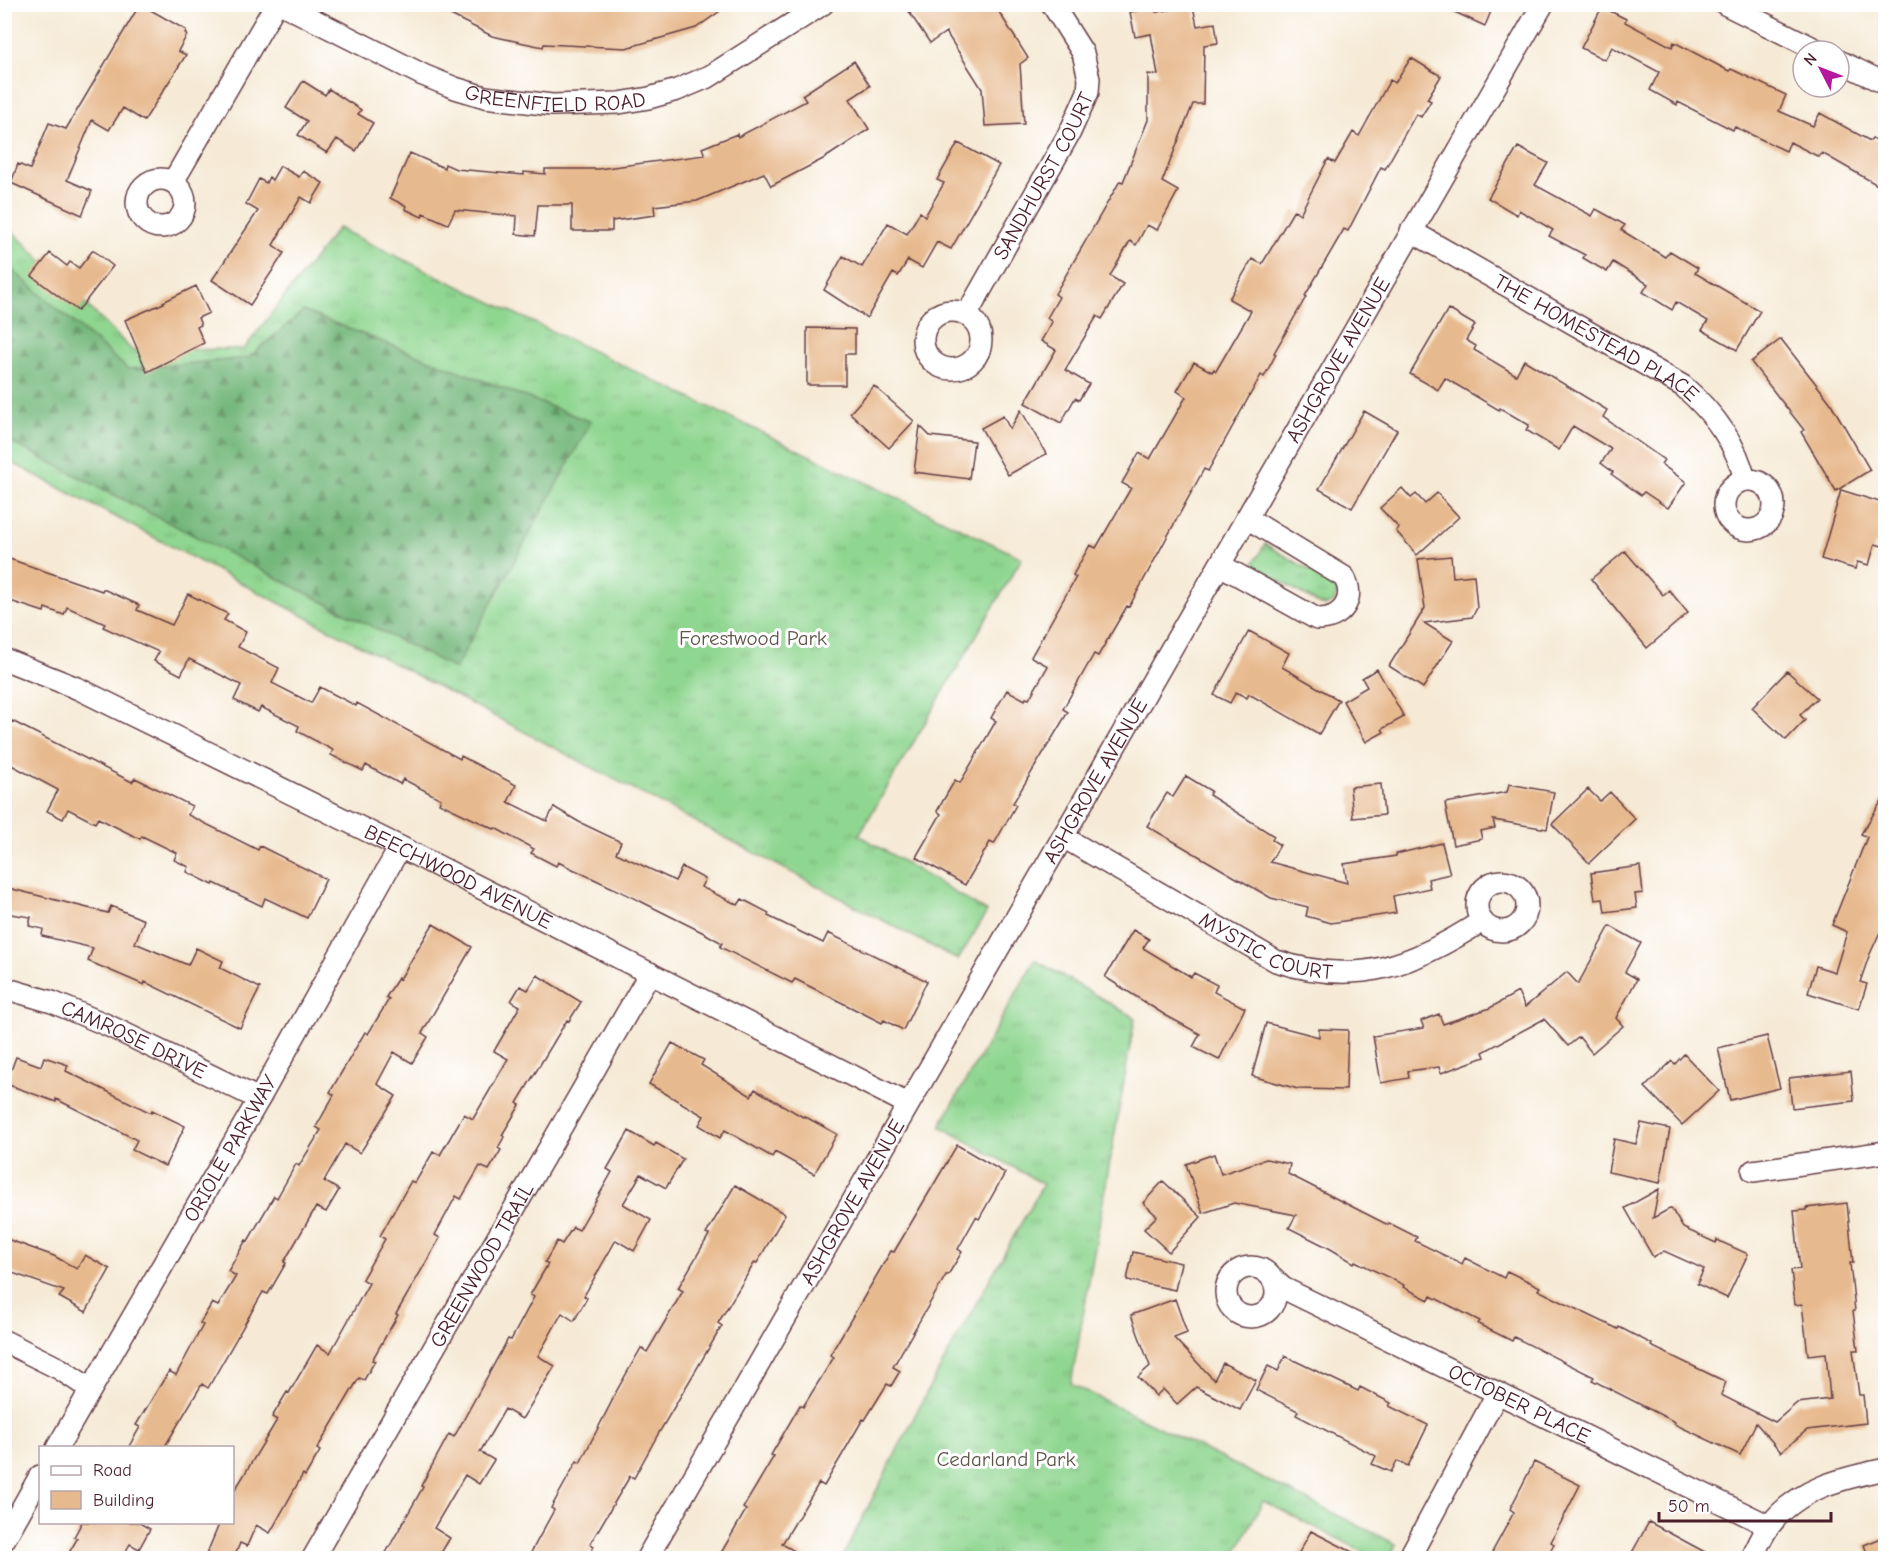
<svg xmlns="http://www.w3.org/2000/svg" width="1890" height="1563" font-family="'Comic Neue',sans-serif">
<style>
.grass{fill:url(#grass-tufts);stroke:#6c7a5e;stroke-width:1.5}
.forest{fill:url(#forest-firs);stroke:#5e6b52;stroke-width:1.5}
.building{fill:#e7b98e}
.lines{fill:none;stroke-linecap:round;stroke-linejoin:round}
.street-casing{stroke:#643d45;stroke-width:24}
.street{stroke:#fff;stroke-width:21}
.labels{text-anchor:middle;dominant-baseline:central;stroke-width:6;stroke-linejoin:round;paint-order:stroke}
.street-label{font-size:21px;fill:#4a1f2b;stroke:#fff}
.park-label{font-size:21px;fill:#5f5649;stroke:#fff}
</style>
<defs>
<pattern id="grass-tufts" width="24" height="20" patternUnits="userSpaceOnUse" patternTransform="scale(1.5)"><rect width="24" height="20" fill="#8fd690"/><path d="M3 7l-1-3M5 7V3M7 7l1-3M15 17l-1-3M17 17v-4M19 17l1-3" fill="none" stroke="#7db77c"/></pattern>
<pattern id="forest-firs" width="22" height="20" patternUnits="userSpaceOnUse" patternTransform="scale(1.5)"><rect width="22" height="20" fill="#73b77a"/><path d="M5 1l3.5 6h-7zM16 11l3.5 6h-7z" fill="#609464"/></pattern>
</defs>
<rect width="100%" height="100%" fill="#fff"/>
<filter id="ink" filterUnits="userSpaceOnUse"><feTurbulence type="fractalNoise" baseFrequency=".0167" numOctaves="2"/><feDisplacementMap in="SourceGraphic" scale="12" xChannelSelector="R" yChannelSelector="G"/><feConvolveMatrix kernelMatrix="1 2 1 2 8 2 1 2 1" color-interpolation-filters="sRGB"/></filter>
<filter id="wash" filterUnits="userSpaceOnUse"><feTurbulence type="fractalNoise" baseFrequency=".008" numOctaves="4" result="noise"/><feDisplacementMap in="SourceGraphic" scale="24" xChannelSelector="R" yChannelSelector="G"/><feGaussianBlur stdDeviation="1.35" result="paint"/><feColorMatrix in="noise" values="0 0 0 0 0 0 0 0 0 0 0 0 0 0 0 0 0 1.4 0 .05"/><feComposite in="paint" operator="in"/></filter>
<g filter="url(#wash)">
<rect width="100%" height="100%" fill="#f6ead6"/>
<path class="grass" d="M4 223 132 350 244 349 338 228 1022 558 859 835 987 912 958 960 5 459Z
M1265 544 1333 584 1337 593 1334 602 1326 606 1319 604 1253 565Z
M1035 960 1135 1018 1071 1384 1396 1544 1390 1558H1376L1263 1501 1233 1558H842L929 1388 1043 1184 940 1126Z"/>
<path class="forest" d="M4 263 128 369 248 358 303 311 591 422 455 669 5 439Z"/>
<g id="blocks">
<path class="building" d="M140 4 186 30 185 33 187 35 178 51 186 55 144 121 123 108 109 130 92 120 67 180 92 191 82 215 11 183 18 164 30 169 49 123 66 129Z
M429 4H730L696 28 626 48 544 44 543 47 524 43 492 36Z
M921 4H994L1028 58 1020 64 1024 124 985 126 982 89 946 32 930 43 909 12Z
M1437 4H1494L1485 26Z
M1193 6 1197 26 1215 23 1218 43 1204 45 1203 104H1193L1162 182 1178 191 1157 230 1147 225 1136 245 1130 241 1110 276 1123 284 1102 319 1097 316 1065 370 1089 384 1079 400 1075 398 1061 423 1025 403 1056 350 1041 341 1052 322 1047 318 1059 297 1055 294 1120 181 1123 182 1148 120V74L1158 75 1151 34 1135 37 1130 12 1156 8V12Z
M1602 7 1626 19 1625 22 1672 47 1674 42 1729 71 1731 69 1786 95 1779 111 1813 126 1820 113 1870 141 1872 138 1886 145V190L1822 153 1819 157 1790 142 1786 151 1735 127 1733 130 1678 102 1677 105 1650 90 1659 72 1612 47 1605 60 1581 48Z
M1411 58 1441 76 1427 99 1431 101 1421 117 1416 114 1385 169 1381 167 1348 231 1344 229 1305 296 1306 297 1274 353 1276 354 1264 377 1261 375 1208 471 1204 469 1129 607 1127 606 1098 656 1094 654 1063 709 1068 712 1013 803 1016 805 994 844 990 842 965 885 916 857 941 814 937 811 955 780 960 783 996 721 991 718 1007 690 1025 700 1026 698 1029 699 1048 666 1031 657 1076 577 1073 575 1090 545 1096 548 1131 488 1122 483 1139 453 1150 459 1186 397 1177 391 1194 362 1212 372 1214 369 1216 371 1251 311 1229 299 1252 259 1262 264 1294 210 1300 214 1328 159 1335 163 1353 132 1359 136 1390 80 1395 83Z
M854 61 870 86 850 99 869 129 825 158 771 186 764 173 697 201 654 206 655 215 612 221V231H572V205H538L535 236 516 234 517 216 455 210 448 224 423 213 422 217 405 209 406 206 390 198 410 153 444 168 445 164 456 169 524 175V172L545 174V169H598L705 155 702 148 737 134 738 137 806 101 802 95Z
M303 81 325 95 329 89 361 110 358 114 373 123 356 151 337 139 327 153 298 135 307 121 286 108Z
M958 143 999 165 951 249 937 242 922 268 908 260 898 276 893 273 867 318 824 290 843 256 862 267 888 223 907 234 920 212 925 216 944 183 937 180Z
M1518 147 1548 163 1535 185 1592 216 1596 209 1625 225 1621 230 1665 257 1670 251 1698 268 1695 273 1760 311 1737 350 1702 330 1708 321 1676 302 1672 310 1643 292 1648 284 1613 262 1607 272 1583 258 1585 255 1549 236 1553 230 1519 210 1517 215 1488 198Z
M280 166 299 177 303 171 323 183 311 203 301 197 273 245 284 253 250 305 212 280 258 211 246 204 259 179 266 183 269 177 272 180Z
M93 250 113 266 78 311 32 276 50 253 67 266 70 262 79 268Z
M196 286 209 313 198 318 201 325 197 327 204 343 147 372 125 320 164 303 163 302Z
M1448 309 1475 325 1466 340 1476 346 1474 350 1516 375 1524 360 1607 410 1603 417 1664 460 1661 464 1686 482 1668 508 1644 492 1641 495 1611 474 1613 472 1601 463 1611 449 1573 426 1559 450 1526 430 1529 425 1500 408 1499 410 1445 378 1438 390 1410 374Z
M807 328 855 329V354H845V385H807Z
M1781 339 1830 402 1870 470 1836 491 1801 432 1804 430 1751 362Z
M874 386 914 421 889 448 850 413Z
M1021 410 1046 454 1008 475 981 428 1003 416 1010 429Z
M1364 411 1397 430 1352 508 1319 489Z
M920 426 930 436 974 441 969 479 914 472Z
M1402 488 1411 498 1416 494 1425 504 1437 493 1459 517 1417 555 1396 531 1399 528 1380 508Z
M1841 490 1886 504V547L1875 544 1869 565 1857 562 1855 569 1821 559Z
M1625 551 1663 595 1669 590 1688 613 1647 648 1591 579Z
M1451 556 1453 577 1474 575 1477 608 1472 617 1424 623 1453 641 1423 688 1389 666 1425 608 1418 559Z
M4 557 102 591 103 589 139 605 137 610 172 625 188 594 228 614 224 620 246 632 238 647 279 668 272 683 311 703 320 687 356 706 357 703 460 759 461 756 516 785 508 802 547 821 554 807 579 822 621 842 616 853 675 881 682 867 705 879 701 887 738 905 742 899 769 913 768 916 823 943 828 933 927 981 903 1030 884 1020 882 1023 795 979 792 983 720 947 722 943 706 934 632 897 558 862 556 866 531 853 534 849 495 828 494 829 439 803 441 799 403 779 400 784 366 765 363 771 331 755 333 750 297 731 299 726 261 707 258 712 234 700 241 685 189 659 181 675 154 661 159 652 103 627 105 624 67 607 64 615 45 608 44 612 4 599Z
M1249 631 1289 653 1282 667 1339 700 1319 734 1249 694 1247 698 1236 692 1230 703 1214 695Z
M1377 669 1404 717 1382 729 1384 732 1366 742 1343 701 1367 687 1362 678Z
M1787 671 1817 698 1800 715 1805 720 1786 740 1752 708Z
M12 721 132 782 135 778 192 806 188 815 258 850 260 846 326 879 307 918 265 898 262 906 214 883 213 885 187 872 189 867 174 860 177 853 142 836 140 839 98 818 95 823 68 809 63 819 47 811 58 790 4 761V735Z
M1186 776 1211 791 1209 795 1274 836 1272 840 1280 845 1270 862 1347 883 1344 864 1396 856V854L1442 843 1450 874 1428 879 1430 888 1393 896 1396 913 1331 923 1306 916 1308 907 1271 898 1147 826 1167 793 1173 797Z
M1381 784 1384 815 1353 818 1350 787Z
M1509 784 1554 792 1547 829 1493 820 1495 828 1480 831 1482 839 1453 845 1445 803 1507 792Z
M1588 789 1600 801 1610 792 1635 819 1589 863 1552 824Z
M1886 794V919L1869 956 1860 982 1867 984 1859 1009 1808 993 1816 966 1835 972 1847 932 1832 925 1867 837 1861 834Z
M1640 866 1643 893 1635 894 1637 908 1605 912 1603 899 1595 900 1591 873Z
M4 887 108 913 111 906 144 920 135 943 188 965 196 948 223 961 220 968 260 988 240 1028 145 982 144 985 88 961 93 948 42 936 43 929 29 926 31 917 4 913Z
M433 924 472 947 422 1033 428 1037 412 1063 394 1052 377 1084 396 1096 360 1153 345 1144 324 1181 339 1190 326 1212 316 1207 284 1262 286 1263 268 1294 263 1292 208 1388 202 1384 164 1448H128L140 1427 136 1425 169 1371 176 1375 203 1325 200 1323 212 1303 218 1306 236 1276 228 1271 246 1240 248 1241 274 1196 277 1198 296 1164 299 1166 321 1130 316 1127 334 1095 330 1092 365 1032 368 1034 389 999 386 997 398 978 400 979Z
M1610 926 1641 943 1625 972 1637 979 1616 1018 1623 1026 1592 1053 1579 1037 1568 1046 1544 1019 1483 1052 1485 1057 1441 1073 1439 1067 1408 1071 1409 1078 1381 1083 1373 1036 1424 1028 1421 1021 1439 1014 1443 1024 1490 1008 1518 992 1525 1007 1567 972 1578 984Z
M1133 930 1149 939 1143 948 1191 977 1194 973 1217 985 1214 992 1245 1008 1219 1060 1193 1047 1200 1034 1165 1015 1105 977Z
M537 975 581 1002 569 1021 567 1020 517 1103 520 1105 502 1135 504 1137 498 1148 501 1150 489 1170 480 1166 461 1199 456 1196 435 1235 440 1238 396 1314 398 1315 372 1360 375 1361 364 1380 359 1378 317 1449 320 1451 305 1476 303 1474 270 1533 256 1525 247 1546 240 1543 234 1558H205L220 1522H232V1495L277 1420 272 1417 287 1392 289 1393 317 1345 330 1353 369 1283 362 1279 385 1239 380 1236 411 1181 415 1183 433 1152 440 1155 464 1114 473 1119 508 1059 494 1051 520 1006 511 1001 520 986 528 990Z
M1266 1023 1319 1037V1029L1348 1030 1346 1090 1298 1089 1252 1076Z
M1767 1036 1780 1088 1730 1100 1718 1048Z
M672 1043 704 1060 701 1065 751 1096 755 1089 803 1117 804 1116 837 1134 814 1174 775 1152 772 1157 725 1130 720 1138 699 1125 704 1116 649 1084Z
M1684 1054 1719 1091 1682 1125 1645 1087 1672 1061 1675 1064Z
M16 1057 41 1066 44 1057 68 1065 66 1071 151 1113 152 1110 185 1126 165 1166 132 1150 137 1140 56 1099V1102L6 1084Z
M1851 1071 1854 1101 1792 1108 1789 1078Z
M1641 1123 1670 1129 1660 1183 1608 1172 1614 1139 1636 1144Z
M629 1131 654 1146 656 1143 683 1159 666 1188 641 1174 623 1204 651 1220 634 1251 616 1240 584 1296 587 1298 574 1321 562 1313 538 1356 555 1366 522 1419 505 1409 480 1452 494 1460 479 1484 465 1475 434 1528 450 1538 438 1558H383L423 1487 421 1486 449 1434 454 1437 508 1339 511 1340 534 1297 530 1295 548 1264 545 1262 557 1241 562 1244 573 1227 579 1230 612 1172 607 1169Z
M957 1145 1005 1173 979 1219 976 1217 958 1249 962 1252 948 1275H946L893 1367 900 1371 891 1386 887 1384 865 1420 863 1419 824 1486 819 1483 782 1544 807 1558H718L746 1510 743 1508 774 1456 771 1455 800 1405 803 1407 834 1357 830 1355 891 1251 894 1252Z
M1214 1154 1221 1174 1266 1159 1290 1164 1288 1174 1388 1225 1389 1223 1417 1237 1415 1241 1462 1264 1465 1258 1504 1278 1507 1271 1540 1287 1538 1290 1570 1306 1618 1329 1619 1327 1652 1344 1651 1346 1726 1382 1721 1395 1775 1422 1797 1403 1830 1399 1826 1353 1808 1355 1802 1304 1795 1305 1791 1270 1800 1269 1794 1211 1806 1210V1208L1847 1203 1853 1263H1850L1855 1311H1853L1858 1350H1853L1859 1395H1863L1866 1423 1807 1430 1781 1452 1756 1423 1740 1455 1674 1424 1675 1422 1592 1380 1594 1377 1514 1337 1512 1341 1478 1324 1480 1321 1431 1296 1429 1300 1403 1287 1404 1285 1355 1261 1354 1263 1329 1248 1289 1228 1296 1215 1234 1203 1203 1213 1186 1164Z
M1163 1181 1201 1217 1169 1252 1144 1229 1157 1216 1143 1203Z
M735 1185 785 1214 757 1263 755 1262 718 1323 722 1326 657 1436 634 1478 630 1476 590 1544 594 1546 588 1558H528L554 1510 551 1508 577 1461 580 1463 613 1399H612L641 1348 647 1352 683 1291 678 1288 709 1235 706 1234Z
M1659 1189 1653 1218 1671 1208 1683 1228 1716 1243 1717 1240 1748 1254 1727 1298 1697 1284 1704 1269 1664 1251 1653 1257 1625 1208Z
M4 1238 54 1256 77 1269 85 1255 110 1269 86 1312 59 1297 64 1291 4 1270Z
M1133 1252 1181 1263 1175 1290 1127 1280Z
M1175 1299 1187 1333 1174 1338 1214 1380 1223 1363 1256 1380 1240 1410 1196 1387 1177 1404 1163 1389 1156 1396 1138 1377 1150 1366 1131 1315Z
M1285 1356 1358 1391 1360 1387 1391 1403 1389 1406 1428 1425 1408 1466 1397 1461 1391 1472 1372 1464 1376 1456 1296 1415 1298 1411 1256 1390 1268 1366 1278 1371Z
M1534 1462 1580 1485 1551 1542 1554 1544 1546 1558H1489L1514 1512 1510 1509Z
M82 1522H138L150 1529 139 1549 130 1544 122 1558H66L77 1539 74 1537Z
M1649 1522 1716 1558H1629Z
M1311 1531 1364 1558H1296Z
M1886 1536V1558H1869L1864 1545Z"/>
</g>
</g>
<g filter="url(#ink)">
<use href="#blocks" fill-opacity="0" stroke="#643d45" stroke-width="1.5"/>
<g class="lines">
<defs>
<g id="street">
<path id="s1" d="M282 4 423 75 455 88 485 97 552 105 619 103 649 98 677 90 710 76 823 4"/>
<path d="M1725 4 1819 51"/>
<path d="M1839 61 1886 84"/>
<circle cx="161" cy="203" r="24"/>
<path d="M173 182 276 4"/>
<path id="s2" d="M1411 231 1683 386C1713 412 1736 442 1745 480"/>
<circle cx="952" cy="340" r="29"/>
<path id="s3" d="M967 314 1070 132 1088 92 1089 79 1083 53 1052 4"/>
<circle cx="1749" cy="505" r="25"/>
<path d="M1220 565 1317 619C1341 620 1357 599 1344 577L1247 518"/>
<path id="s4" d="M4 659 79 689 400 847 908 1104"/>
<path id="s5" d="M1063 837 1276 961C1357 987 1413 966 1482 921"/>
<circle cx="1502" cy="906" r="25"/>
<path id="s6" d="M4 988 52 1002 107 1025 259 1099"/>
<path d="M1753 1171 1886 1152"/>
<circle cx="1251" cy="1292" r="25"/>
<path id="s7" d="M1272 1278 1283 1288 1769 1526"/>
<path d="M4 1341 60 1369 90 1389"/>
<path id="s8" d="M57 1448 259 1099 400 847"/>
<path d="M4 1540 40 1476"/>
<path id="s9" d="M313 1558 650 973"/>
<path id="s10" d="M647 1558 1543 4"/>
<path d="M1409 1558 1497 1394"/>
<path d="M1752 1558C1757 1548 1762 1535 1770 1525 1798 1488 1843 1478 1886 1469"/>
</g>
</defs>
<use href="#street" class="street-casing"/>
<use href="#street" class="street"/>
</g>
</g>
<g class="labels">
<g class="street-label">
<text stroke="none"><textPath href="#s1" startOffset="294">GREENFIELD ROAD</textPath></text>
<text stroke="none"><textPath href="#s3" startOffset="158">SANDHURST COURT</textPath></text>
<text stroke="none"><textPath href="#s2" startOffset="214">THE HOMESTEAD PLACE</textPath></text>
<text stroke="none"><textPath href="#s10" startOffset="1383">ASHGROVE AVENUE</textPath></text>
<text stroke="none"><textPath href="#s10" startOffset="897">ASHGROVE AVENUE</textPath></text>
<text stroke="none"><textPath href="#s4" startOffset="504">BEECHWOOD AVENUE</textPath></text>
<text stroke="none"><textPath href="#s5" startOffset="232">MYSTIC COURT</textPath></text>
<text stroke="none"><textPath href="#s6" startOffset="140">CAMROSE DRIVE</textPath></text>
<text stroke="none"><textPath href="#s8" startOffset="346">ORIOLE PARKWAY</textPath></text>
<text stroke="none"><textPath href="#s10" startOffset="411">ASHGROVE AVENUE</textPath></text>
<text stroke="none"><textPath href="#s9" startOffset="338">GREENWOOD TRAIL</textPath></text>
<text stroke="none"><textPath href="#s7" startOffset="278">OCTOBER PLACE</textPath></text>
</g>
<g class="park-label">
<text x="753" y="638">Forestwood Park</text>
<text x="1006" y="1459">Cedarland Park</text>
</g>
</g>
<rect width="1890" height="1563" fill="none" stroke="#fff" stroke-width="24"/>
<rect x="39" y="1446" width="195" height="78" fill="#ffffff" stroke="#b7a5aa" stroke-width="1.5"/>
<rect x="51" y="1466" width="30" height="9" fill="#ffffff" stroke="#b7a5aa" stroke-width="1.5"/>
<text x="93" y="1476" font-size="18" fill="#4a1f2b">Road</text>
<rect x="51" y="1491" width="30" height="18" fill="#e7b98e" stroke="#b7a5aa" stroke-width="1.5"/>
<text x="93" y="1506" font-size="18" fill="#4a1f2b">Building</text>
<g transform="translate(1821 69) rotate(312)"><circle r="28" fill="#ffffff" stroke="#b7a5aa" stroke-width="1.5"/>
<path d="M0-4.5L10 22L0 15L-10 22Z" fill="#b5179e"/>
<text y="-9" font-size="16" font-weight="bold" text-anchor="middle" fill="#4a1f2b">N</text>
</g>
<path d="M1659 1512v9h172v-9" fill="none" stroke="#4a1f2b" stroke-width="3"/>
<text x="1668" y="1512" font-size="18" fill="#4a1f2b" stroke="#ffffff" stroke-width="4.5" paint-order="stroke">50 m</text>
</svg>
